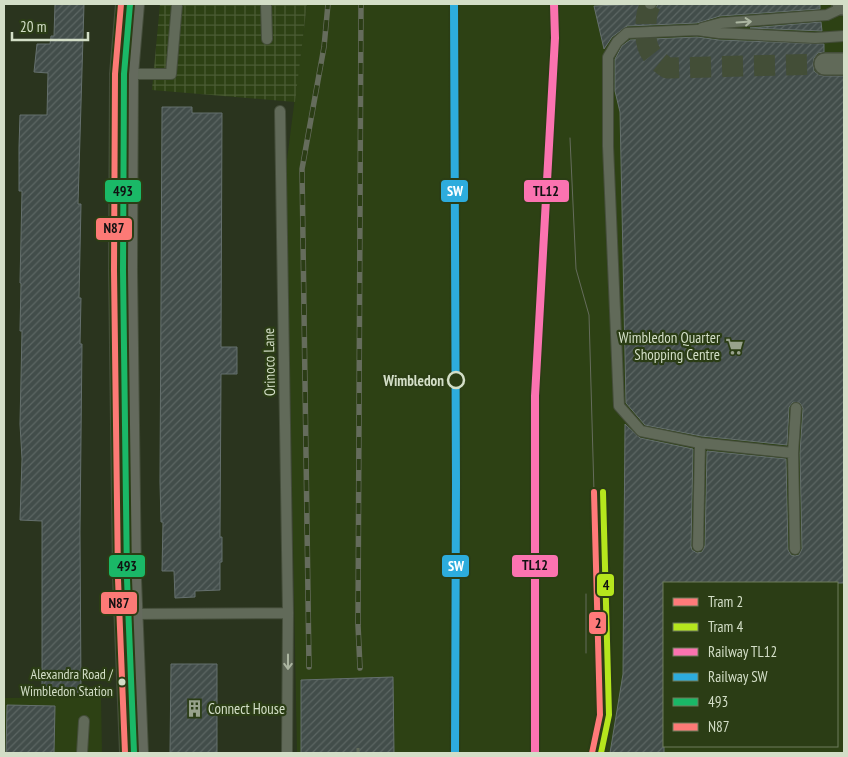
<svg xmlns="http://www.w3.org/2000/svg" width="848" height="757" font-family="'PT Sans Narrow',sans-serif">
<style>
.built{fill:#2d4114;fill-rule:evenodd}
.industrial{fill:url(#industrial-grid)}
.building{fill:url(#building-hatch);stroke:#65706e}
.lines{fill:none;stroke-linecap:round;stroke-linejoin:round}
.street-tunnel{stroke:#434e37;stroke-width:21;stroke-dasharray:21 11;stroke-linecap:butt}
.lane-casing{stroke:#454e3b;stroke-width:12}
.street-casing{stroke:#454e3b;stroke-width:24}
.secondary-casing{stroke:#454e3b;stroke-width:30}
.path{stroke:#616a5a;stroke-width:3;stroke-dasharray:5 2.5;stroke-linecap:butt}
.lane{stroke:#616a59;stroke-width:10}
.street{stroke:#616a59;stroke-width:21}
.secondary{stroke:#646a5d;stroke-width:28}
.tram{stroke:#656c5c;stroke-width:1}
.rail-casing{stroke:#656c5c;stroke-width:5.5}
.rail{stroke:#2b3d15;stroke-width:4;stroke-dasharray:11;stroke-linecap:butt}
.bus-1-casing{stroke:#2b3d15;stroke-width:10}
.bus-2-casing{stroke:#2b3d15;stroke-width:10}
.bus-1{stroke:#1ab867;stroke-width:6}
.bus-2{stroke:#fc7a76;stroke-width:6}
.rail-1-casing{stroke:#2b3d15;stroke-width:11}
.rail-2-casing{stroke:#2b3d15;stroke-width:11}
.rail-1{stroke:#fb73b0;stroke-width:8}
.rail-2{stroke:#2dacdd;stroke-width:8}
.tram-1-casing{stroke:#2b3d15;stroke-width:10}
.tram-2-casing{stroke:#2b3d15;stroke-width:10}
.tram-1{stroke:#ff7a7a;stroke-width:6}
.tram-2{stroke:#b5e61d;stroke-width:6}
.oneway{stroke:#abb5a0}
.stop-dot{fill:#2b3d15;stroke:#d3dec7;stroke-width:2.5}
.bus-dot{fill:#d3dec7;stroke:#2b3d15;stroke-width:2}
.labels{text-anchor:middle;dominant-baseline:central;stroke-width:4.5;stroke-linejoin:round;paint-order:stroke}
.bus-label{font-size:14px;fill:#d3dec7;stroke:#2b3d15;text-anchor:end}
.poi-label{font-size:15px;fill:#d3dec7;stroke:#2b3d15;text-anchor:end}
.street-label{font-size:15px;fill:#d3dec7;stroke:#2b3d15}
.stop-label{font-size:15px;font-weight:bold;fill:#d3dec7;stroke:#2b3d15;text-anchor:end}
.line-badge{stroke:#2b3d15;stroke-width:2}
.badge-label{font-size:14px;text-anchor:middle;font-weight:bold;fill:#fff}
.pale-badge-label{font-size:14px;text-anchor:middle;font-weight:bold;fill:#111}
</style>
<defs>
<pattern id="industrial-grid" width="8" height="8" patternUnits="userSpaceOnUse" patternTransform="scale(1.25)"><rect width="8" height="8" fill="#2d4114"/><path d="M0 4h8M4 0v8" fill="none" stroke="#4b5c35"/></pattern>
<pattern id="building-hatch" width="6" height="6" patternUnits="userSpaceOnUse" patternTransform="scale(1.25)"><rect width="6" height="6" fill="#424d4a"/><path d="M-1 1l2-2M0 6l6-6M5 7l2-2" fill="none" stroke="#5c6663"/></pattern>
</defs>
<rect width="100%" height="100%" fill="#2a341e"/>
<path class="built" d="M307 4H844V753H297L286 167ZM664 583H837V746H664Z
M101 697 102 753H4V698Z"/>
<path class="industrial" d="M160 4H307L295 102 152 90Z"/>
<path class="building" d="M55 4H84L78 204H81L79 298H81L80 344H82L80 532 81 692 42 693V521L20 520 22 459 20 424 22 331H20L21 283H20L22 191H19V147L20 115H47L48 73 34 72 37 44H50L51 36H54Z
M643 4 646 10 650 11 655 10 658 4H820V9L720 16 697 23 627 26 612 37 604 49 594 6Z
M821 22 822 31 750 28Z
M697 37 719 40 824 44V52L818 53 814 58 813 64 814 71 819 75 825 76H844V583H664V753H610L623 674 625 424 640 438 693 449 691 546 692 550 697 553 702 552 705 546 707 451 786 459 788 550 791 555 795 556 799 555 802 549 800 453 803 408 800 403 793 402 789 407 787 445 701 436 645 425 626 403 620 112 615 91V59L622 46 630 40Z
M162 107H192V113H222L221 347H237V374H221L220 537H222V562H220V590L195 591V597L175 598 174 571H162L163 522H161L160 482Z
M171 664H217V753H170Z
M393 677 394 753H301V680Z
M7 705 55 706 54 753H6Z"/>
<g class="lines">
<path class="street-tunnel" d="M651 4C646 12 646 18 646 27 645 50 650 55 667 68L825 64"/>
<defs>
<path id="lane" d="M266 4 267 39
M650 4H651
M702 28 721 23 827 15 844 7
M125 74H171L177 4
M280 111 288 613 287 753
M793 453 796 408
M698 546 700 443
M795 549 793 453 700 443 641 431 619 406 608 146V57L617 42 627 33 697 30 719 33 815 38 844 36
M129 614 288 613
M82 753 84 721"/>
<path id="street" d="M843 4H844
M825 64H844"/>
<path id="secondary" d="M130 4 124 74 123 270 127 579 134 753"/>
</defs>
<use href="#lane" class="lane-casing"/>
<use href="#street" class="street-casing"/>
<use href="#secondary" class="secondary-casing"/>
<path class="path" d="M358 748V753
M558 752V753"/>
<use href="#lane" class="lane"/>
<use href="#street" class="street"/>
<use href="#secondary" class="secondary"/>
<path class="tram" d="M570 138 576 269 589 315 594 492
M586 653V594"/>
<defs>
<path id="rail" d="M309 667 302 169 324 47 328 4
M360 668 358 625 361 4"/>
</defs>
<use href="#rail" class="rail-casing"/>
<use href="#rail" class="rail"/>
<defs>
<path id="bus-1" d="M130 4 124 74 123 270 127 579 134 753"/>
<path id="bus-2" d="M121 4 115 74 114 270 118 579 125 753"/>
</defs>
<use href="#bus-1" class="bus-1-casing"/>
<use href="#bus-2" class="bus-2-casing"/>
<use href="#bus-1" class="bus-1"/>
<use href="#bus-2" class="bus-2"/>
<defs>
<path id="rail-1" d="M535 753V396L555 38 554 4"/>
<path id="rail-2" d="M454 4 456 483 455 753"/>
</defs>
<use href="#rail-1" class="rail-1-casing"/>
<use href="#rail-2" class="rail-2-casing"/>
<use href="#rail-1" class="rail-1"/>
<use href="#rail-2" class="rail-2"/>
<defs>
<path id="tram-1" d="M592 753 600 715 594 492"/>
<path id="tram-2" d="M601 753 609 715 603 492"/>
</defs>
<use href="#tram-1" class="tram-1-casing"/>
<use href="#tram-2" class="tram-2-casing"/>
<use href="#tram-1" class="tram-1"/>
<use href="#tram-2" class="tram-2"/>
</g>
<defs><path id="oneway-shaft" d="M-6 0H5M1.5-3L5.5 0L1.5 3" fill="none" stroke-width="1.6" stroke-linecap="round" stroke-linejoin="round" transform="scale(1.25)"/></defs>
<g class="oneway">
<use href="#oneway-shaft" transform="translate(744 22) rotate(-4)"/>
<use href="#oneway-shaft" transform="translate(288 662) rotate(90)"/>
</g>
<defs>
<symbol id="supermarket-bare" viewBox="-9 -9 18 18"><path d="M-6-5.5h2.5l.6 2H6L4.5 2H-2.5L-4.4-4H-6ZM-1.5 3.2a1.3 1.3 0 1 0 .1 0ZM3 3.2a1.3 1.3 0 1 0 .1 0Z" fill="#98a28c" stroke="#2b3d15" stroke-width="2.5" paint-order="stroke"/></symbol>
<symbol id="building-bare" viewBox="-9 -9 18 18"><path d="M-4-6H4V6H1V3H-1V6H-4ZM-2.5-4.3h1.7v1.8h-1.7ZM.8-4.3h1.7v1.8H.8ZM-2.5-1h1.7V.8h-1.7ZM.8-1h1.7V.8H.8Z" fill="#98a28c" stroke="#2b3d15" stroke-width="2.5" paint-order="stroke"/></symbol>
</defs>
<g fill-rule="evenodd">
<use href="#supermarket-bare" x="722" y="334" width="25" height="25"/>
<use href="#building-bare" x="182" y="696" width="25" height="25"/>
</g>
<circle class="stop-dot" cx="456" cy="380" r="8"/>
<circle class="bus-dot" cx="122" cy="682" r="4.5"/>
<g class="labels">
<g class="bus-label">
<text x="113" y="674">Alexandra Road /<tspan x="113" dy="17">Wimbledon Station</tspan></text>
</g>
<g class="poi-label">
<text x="720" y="337">Wimbledon Quarter<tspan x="720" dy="17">Shopping Centre</tspan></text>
<text x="208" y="708" text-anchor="start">Connect House</text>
</g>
<g class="street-label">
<text transform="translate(269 362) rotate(-91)">Orinoco Lane</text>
</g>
<g class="stop-label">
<text x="444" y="380">Wimbledon</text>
</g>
</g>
<g class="line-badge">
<rect x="104" y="179" width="38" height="24" rx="5" fill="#1ab867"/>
<rect x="523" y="179" width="47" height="24" rx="5" fill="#fb73b0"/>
<rect x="440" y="179" width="29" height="24" rx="5" fill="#2dacdd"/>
<rect x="95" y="217" width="38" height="24" rx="5" fill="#fc7a76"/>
<rect x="511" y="554" width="48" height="24" rx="5" fill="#fb73b0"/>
<rect x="441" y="554" width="29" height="24" rx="5" fill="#2dacdd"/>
<rect x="108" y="554" width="38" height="24" rx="5" fill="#1ab867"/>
<rect x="596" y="573" width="19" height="24" rx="5" fill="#b5e61d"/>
<rect x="100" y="591" width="38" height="24" rx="5" fill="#fc7a76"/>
<rect x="588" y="611" width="19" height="24" rx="5" fill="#ff7a7a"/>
</g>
<g class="badge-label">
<text x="455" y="196">SW</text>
<text x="456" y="571">SW</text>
</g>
<g class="pale-badge-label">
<text x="123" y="196">493</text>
<text x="546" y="196">TL12</text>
<text x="114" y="233">N87</text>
<text x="535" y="570">TL12</text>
<text x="127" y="571">493</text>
<text x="606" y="590">4</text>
<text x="119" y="608">N87</text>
<text x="598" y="628">2</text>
</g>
<rect width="848" height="757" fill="none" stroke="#d3dec7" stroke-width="10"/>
<rect x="663" y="582" width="175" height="165" fill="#2b3d15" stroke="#6e7d5c"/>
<rect x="673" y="598" width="25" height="8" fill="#ff7a7a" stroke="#6e7d5c"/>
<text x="708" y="607" font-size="15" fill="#d3dec7">Tram 2</text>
<rect x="673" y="623" width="25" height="8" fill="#b5e61d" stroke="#6e7d5c"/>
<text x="708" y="632" font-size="15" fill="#d3dec7">Tram 4</text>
<rect x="673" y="648" width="25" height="8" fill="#fb73b0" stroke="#6e7d5c"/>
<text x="708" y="657" font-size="15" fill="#d3dec7">Railway TL12</text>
<rect x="673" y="673" width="25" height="8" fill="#2dacdd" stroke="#6e7d5c"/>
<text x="708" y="682" font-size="15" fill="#d3dec7">Railway SW</text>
<rect x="673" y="698" width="25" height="8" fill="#1ab867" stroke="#6e7d5c"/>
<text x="708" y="707" font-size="15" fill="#d3dec7">493</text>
<rect x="673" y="723" width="25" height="8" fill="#fc7a76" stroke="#6e7d5c"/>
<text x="708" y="732" font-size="15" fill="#d3dec7">N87</text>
<path d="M12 32v8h76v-8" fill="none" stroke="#d3dec7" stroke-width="2.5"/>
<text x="20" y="32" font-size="15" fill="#d3dec7" stroke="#2b3d15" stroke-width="4" paint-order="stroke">20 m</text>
</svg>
